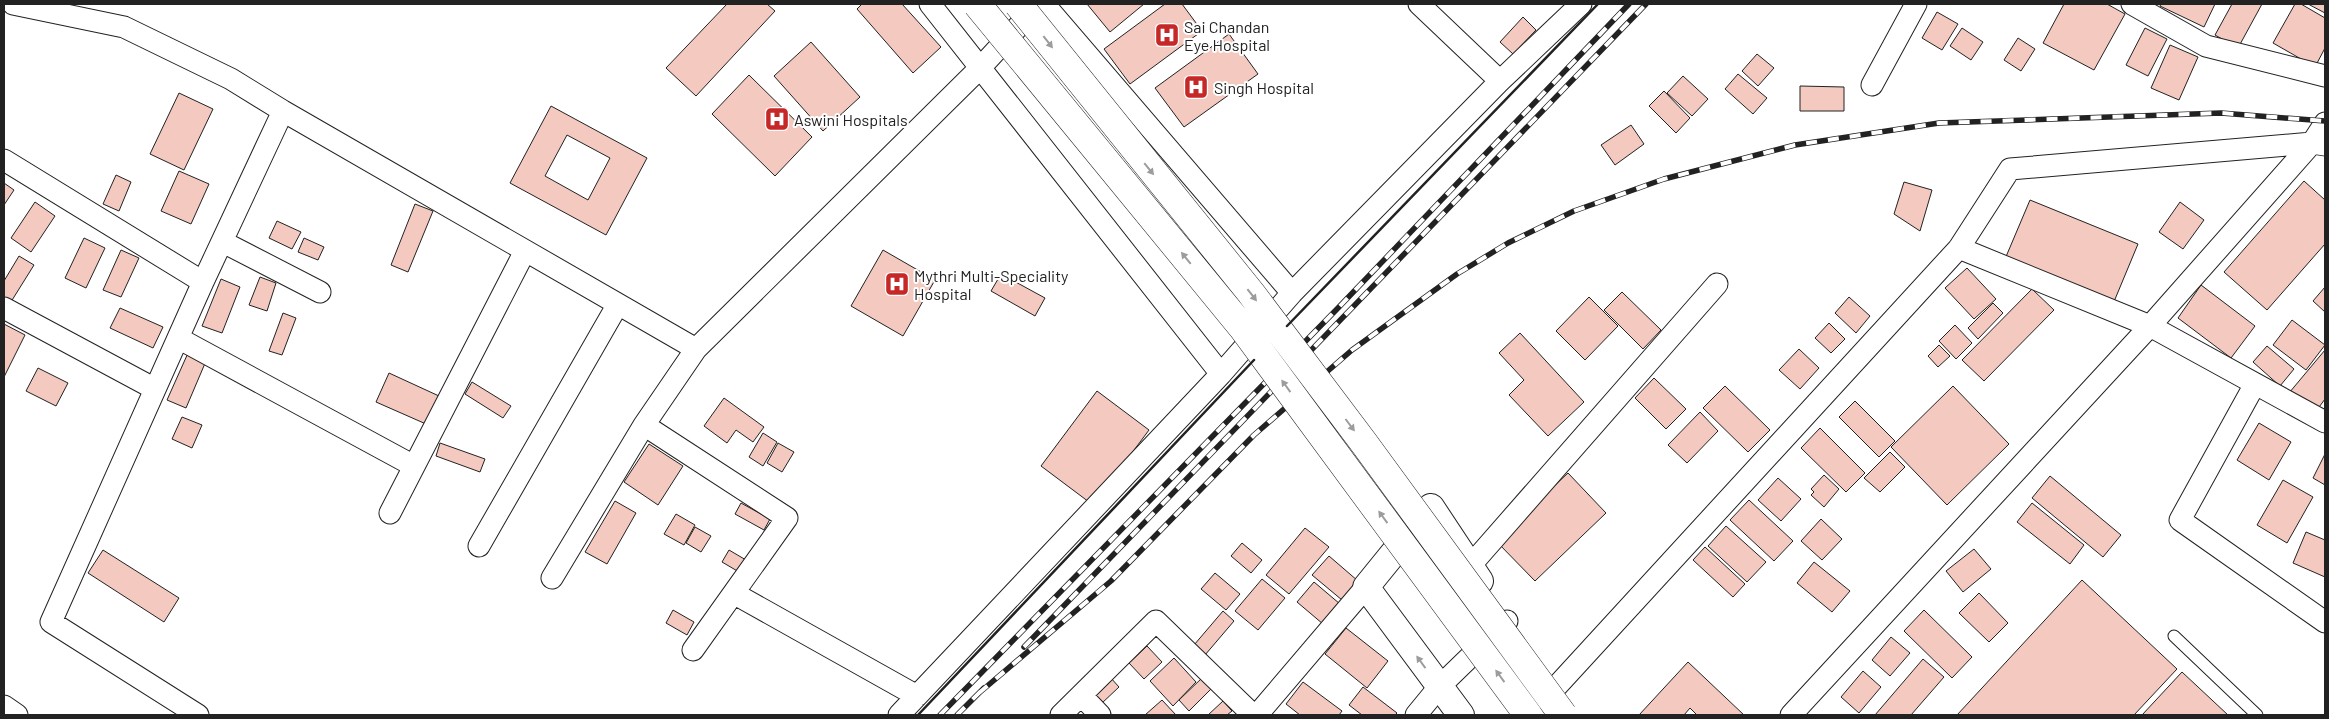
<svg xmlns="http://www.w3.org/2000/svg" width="2329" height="719" font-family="Barlow,sans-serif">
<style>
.building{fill:#f3c9c0;stroke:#222;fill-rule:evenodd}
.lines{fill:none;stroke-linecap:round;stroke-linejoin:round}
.service-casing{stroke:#222;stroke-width:13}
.minor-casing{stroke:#222;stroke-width:23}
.tertiary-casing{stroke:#222;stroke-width:28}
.service{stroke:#fff;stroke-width:11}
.minor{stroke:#fff;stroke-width:21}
.tertiary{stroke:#fff;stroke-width:26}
.rail-casing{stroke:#222;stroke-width:5.5}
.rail{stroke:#fff;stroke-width:4;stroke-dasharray:11;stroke-linecap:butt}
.secondary-bridge-casing{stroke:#222;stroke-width:29;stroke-linecap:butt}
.secondary-bridge{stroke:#fff;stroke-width:28}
.wall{stroke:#222;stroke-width:2.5}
.oneway{fill:#9c9c9c}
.labels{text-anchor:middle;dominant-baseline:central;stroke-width:4;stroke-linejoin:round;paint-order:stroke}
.poi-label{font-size:16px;fill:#222;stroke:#fff;text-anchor:start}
</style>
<rect width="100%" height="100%" fill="#fff"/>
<path class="building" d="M727 4H767L775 11 696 96 666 68Z
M862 4H902L941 47 913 73 857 9Z
M1087 4H1144L1110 32Z
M1165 4H1182L1202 31 1130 84 1104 49Z
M2064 4H2107L2125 14 2094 70 2043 43Z
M2161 4H2215L2204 27 2160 6Z
M2232 4H2262L2238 48 2215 35Z
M2295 4H2301L2325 18V48L2315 67 2273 43Z
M2308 4H2325V13Z
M1937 12 1958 24 1942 50 1922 38Z
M1523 17 1536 30 1513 54 1500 42Z
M1962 28 1983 42 1971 60 1950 46Z
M2145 28 2167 39 2148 76 2126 65Z
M1229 34 1258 74 1184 127 1155 88Z
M2018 38 2035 49 2021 71 2004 60Z
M811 42 860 97 823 131 774 76Z
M2170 45 2198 57 2179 100 2151 88Z
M1757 54 1774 68 1758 86 1742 71Z
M1738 74 1767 98 1753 114 1725 89Z
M749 75 812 137 775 176 712 114Z
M1683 76 1708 99 1692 116 1667 93Z
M1800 86 1844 87V111H1800Z
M1664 91 1690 118 1676 133 1649 106Z
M179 93 213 109 184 170 150 154Z
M551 106 647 158 606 235 510 183ZM567 135 610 158 588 200 545 176Z
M1631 125 1644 144 1615 165 1601 145Z
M179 171 209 184 191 224 161 211Z
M116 175 131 182 119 211 103 204Z
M2304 181 2325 200V244L2267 310 2224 272Z
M1904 182 1932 190 1920 231 1894 214Z
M4 183 14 190 4 205Z
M2030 200 2138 244 2113 304 2005 259Z
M35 202 55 216 31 252 11 238Z
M2180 202 2204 220 2183 249 2159 232Z
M415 204 433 211 408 272 391 265Z
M277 221 301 232 292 249 269 238Z
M84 238 105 248 86 288 65 278Z
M304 238 324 247 318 260 298 252Z
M121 250 139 258 121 297 103 290Z
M883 250 935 280 903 336 851 306Z
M19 256 34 265 9 305 4 301V281Z
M1967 268 1996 299 1974 319 1945 288Z
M1001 274 1045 298 1035 316 991 291Z
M260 277 276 283 267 311 249 305Z
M221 279 240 287 222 333 202 326Z
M2201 285 2255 326 2231 358 2178 318Z
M2325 287V312L2313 301Z
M2032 289 2054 310 1984 381 1962 360Z
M1622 292 1661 330 1643 349 1604 310Z
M1589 297 1618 326 1585 360 1556 331Z
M1849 297 1870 316 1856 333 1835 313Z
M1993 303 2003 313 1978 339 1968 328Z
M120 308 163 327 153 348 110 328Z
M283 313 296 318 282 355 269 351Z
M2292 320 2325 345 2306 370 2273 345Z
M1829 323 1845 339 1831 353 1815 338Z
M4 324 25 335 4 377Z
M1955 325 1972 343 1956 359 1939 341Z
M1520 333 1584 402 1548 436 1509 395 1524 380 1499 353Z
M1939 345 1950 356 1938 367 1928 356Z
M2267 346 2294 369 2280 386 2253 362Z
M1799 349 1819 368 1800 389 1779 370Z
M2325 350V399L2314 414 2289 393Z
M188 353 206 361 186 408 167 400Z
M38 368 68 383 56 406 26 391Z
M389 373 439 396 426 424 376 402Z
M1654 378 1686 409 1666 429 1635 398Z
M472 382 511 406 503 418 465 394Z
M1725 386 1770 430 1748 452 1703 408Z
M1953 386 2009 444 1947 505 1891 447Z
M1097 391 1149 430 1093 505 1041 466Z
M724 398 764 427 753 442 736 430 727 443 704 426Z
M1855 401 1895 441 1879 457 1839 417Z
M1700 412 1718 431 1687 463 1668 445Z
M182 417 202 425 192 448 172 439Z
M2259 423 2291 442 2269 480 2237 460Z
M1820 428 1865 473 1846 492 1801 448Z
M763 433 777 442 763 466 749 457Z
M440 443 485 459 480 472 436 456Z
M778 443 794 452 782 472 767 463Z
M649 444 683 466 658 505 624 482Z
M1890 452 1905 467 1880 492 1864 478Z
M2325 454V485L2313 478Z
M1568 473 1606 513 1535 581 1496 541Z
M1824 475 1839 489 1824 507 1811 495 1814 492 1811 489Z
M2050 476 2121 535 2103 557 2032 498Z
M1778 478 1801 499 1781 521 1758 500Z
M2283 480 2313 497 2287 543 2257 525Z
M1749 500 1793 541 1774 561 1730 520Z
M615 501 636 513 607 564 585 552Z
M741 503 770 519 764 530 735 514Z
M2032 503 2084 545 2070 564 2017 522Z
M676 514 695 525 684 545 664 534Z
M1821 519 1842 539 1822 560 1801 541Z
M1726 526 1766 562 1747 582 1708 546Z
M695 527 711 536 701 552 686 543Z
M1305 528 1329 547 1289 594 1266 575Z
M2306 532 2325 540V577L2293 563Z
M1242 543 1262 560 1251 573 1231 556Z
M1705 547 1745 584 1733 597 1693 560Z
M1974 549 1991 569 1963 592 1946 571Z
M103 550 179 598 164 622 88 573Z
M729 550 746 560 739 572 722 562Z
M1329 556 1358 581 1342 600 1312 575Z
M1814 562 1850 591 1832 612 1797 583Z
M1215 573 1240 594 1226 610 1201 589Z
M1262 579 1285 598 1258 630 1235 611Z
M2082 580 2177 669 2134 715H1957Z
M1314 582 1340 604 1323 624 1297 602Z
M1979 593 2008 623 1989 642 1959 613Z
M673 610 694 622 687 635 666 623Z
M1924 610 1972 657 1952 678 1904 631Z
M1223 611 1234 621 1205 655 1194 645Z
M1346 628 1388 661 1367 688 1325 654Z
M1891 637 1910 653 1890 676 1872 660Z
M1147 646 1162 662 1144 679 1129 663Z
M1174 658 1196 682 1173 706 1150 681Z
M1923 659 1944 677 1911 715H1875Z
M1688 662 1744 715H1697L1690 708 1684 715H1639Z
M1863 671 1881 687 1859 713 1841 697Z
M2182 672 2228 715H2142Z
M1110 677 1119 687 1101 704 1091 694Z
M1202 678 1212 688 1189 711 1179 700Z
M1303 682 1342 711 1339 715H1300L1286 704Z
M1363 687 1397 713 1395 715H1362L1349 705Z
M1162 700 1176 715H1145Z
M1223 701 1232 711 1227 715H1208Z"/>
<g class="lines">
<defs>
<path id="service" d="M2174 636 2257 715"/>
<path id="minor" d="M13 4 124 27 231 79 283 111 696 349
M930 4 1221 374
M1044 4 1292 293
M1419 4 1500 81
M2132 4 2206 46 2325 76
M1872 85 1916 4
M4 160 203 282
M223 242 320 292
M1959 248 2150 326 2325 422
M4 308 155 389
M178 338 414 466
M2255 384 2180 520 2325 622
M644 425 787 518 693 650
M390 513 525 251
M479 546 618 304
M1470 566 1717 284
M552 578 644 425 696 349 980 68 1039 4
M735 594 917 696
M1556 687 1959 248 2010 169 2312 143 2325 145
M1081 695 1100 715
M4 706 17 715
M198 715 51 622 203 282 283 111
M899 715 1221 374 1292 293 1500 81 1581 4
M1061 715 1156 621 1253 715
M1257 715 1366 587
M1416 715 1439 687 1507 621
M1791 715 2150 326 2312 143 2325 123"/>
<path id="tertiary" d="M1461 715 1366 587 1431 507 1480 581"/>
</defs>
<use href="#service" class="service-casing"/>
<use href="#minor" class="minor-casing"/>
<use href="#tertiary" class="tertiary-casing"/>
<use href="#service" class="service"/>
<use href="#minor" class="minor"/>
<use href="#tertiary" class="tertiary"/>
<defs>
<path id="rail" d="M1024 647 1646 4
M979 693 1111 581 1254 435 1352 350 1457 274 1508 243 1574 211 1664 179 1795 145 1939 123 2221 113 2325 121
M940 715 1338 308 1629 4
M957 715 984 688"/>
</defs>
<use href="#rail" class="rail-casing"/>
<use href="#rail" class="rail"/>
<defs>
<path id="secondary-bridge" d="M977 4 1242 327 1528 715
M1018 4 1251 293 1364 443 1563 715"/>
</defs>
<use href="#secondary-bridge" class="secondary-bridge-casing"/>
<use href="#secondary-bridge" class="secondary-bridge"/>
<path class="wall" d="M1287 326 1598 4
M918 715 1254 360"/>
</g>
<defs><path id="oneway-solid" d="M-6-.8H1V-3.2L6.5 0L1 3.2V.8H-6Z" transform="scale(1.25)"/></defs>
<g class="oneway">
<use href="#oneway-solid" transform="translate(1048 42) rotate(52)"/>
<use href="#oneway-solid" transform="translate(1149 169) rotate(51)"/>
<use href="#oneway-solid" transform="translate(1186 258) rotate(-129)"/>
<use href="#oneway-solid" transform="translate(1252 295) rotate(52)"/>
<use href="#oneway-solid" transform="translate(1286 386) rotate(-126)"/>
<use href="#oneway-solid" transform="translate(1350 425) rotate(53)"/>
<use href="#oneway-solid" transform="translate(1383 517) rotate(-126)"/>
<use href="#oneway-solid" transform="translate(1421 662) rotate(-126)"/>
<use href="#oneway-solid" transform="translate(1500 676) rotate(-126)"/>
</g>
<defs>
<symbol id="hospital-square" viewBox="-11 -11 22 22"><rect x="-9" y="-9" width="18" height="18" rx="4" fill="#c62828" stroke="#fff"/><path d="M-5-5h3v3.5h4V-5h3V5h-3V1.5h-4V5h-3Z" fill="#fff"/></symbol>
</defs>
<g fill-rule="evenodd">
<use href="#hospital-square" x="1153" y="21" width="28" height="28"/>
<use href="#hospital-square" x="1182" y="73" width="28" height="28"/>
<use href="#hospital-square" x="763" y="105" width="28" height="28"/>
<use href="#hospital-square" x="883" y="270" width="28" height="28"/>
</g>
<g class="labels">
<g class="poi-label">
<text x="1184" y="26">Sai Chandan<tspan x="1184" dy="18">Eye Hospital</tspan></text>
<text x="1214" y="87">Singh Hospital</text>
<text x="794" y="119">Aswini Hospitals</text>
<text x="914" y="275">Mythri Multi-Speciality<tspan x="914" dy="18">Hospital</tspan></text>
</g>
</g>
<rect width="2329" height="719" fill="none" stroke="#222222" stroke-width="10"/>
</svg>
